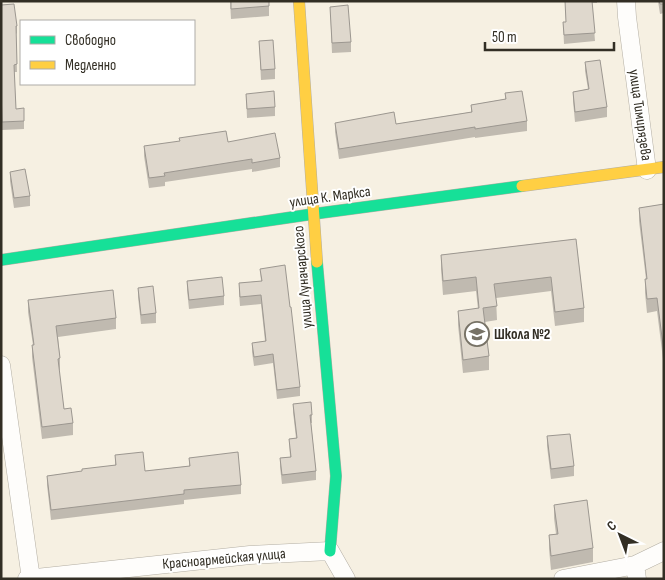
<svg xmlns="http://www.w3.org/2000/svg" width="665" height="580" font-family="'Sofia Sans Condensed',sans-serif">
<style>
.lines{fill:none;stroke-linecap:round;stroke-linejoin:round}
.street-casing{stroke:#b3aea3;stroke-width:19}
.fast-casing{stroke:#b3aea3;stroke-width:12}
.slow-casing{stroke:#b3aea3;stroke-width:12}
.street{stroke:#fefdfb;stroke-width:18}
.fast{stroke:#16e098;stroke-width:11}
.slow{stroke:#ffcf43;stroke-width:11}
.wall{fill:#c0bab0}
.building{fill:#dfd8cd;stroke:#9c9790}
.labels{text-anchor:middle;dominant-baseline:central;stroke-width:4;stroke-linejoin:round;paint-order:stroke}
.street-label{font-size:15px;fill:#322e24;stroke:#fff}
.poi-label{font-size:15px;font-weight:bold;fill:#322e24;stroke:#fff;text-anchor:start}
</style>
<rect width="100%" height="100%" fill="#f6f0e2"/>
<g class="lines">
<defs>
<path id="street" d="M626 1 627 17 647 170
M1 365 31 579
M27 579 250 555 330 551 346 579
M563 579 635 565
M637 579 635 565 664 551"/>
<path id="fast" d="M1 260 313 214 522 186
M317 262 336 476 330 551"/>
<path id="slow" d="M299 1 317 262
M522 186 664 167"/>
</defs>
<use href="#street" class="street-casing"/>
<use href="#fast" class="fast-casing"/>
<use href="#slow" class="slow-casing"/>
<use href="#street" class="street"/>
<use href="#fast" class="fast"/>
<use href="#slow" class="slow"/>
</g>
<path class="wall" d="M230 1H269V16L231 19Z
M565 1H597V3H592L595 41 564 44 563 22H566Z
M658 1H664V13L660 14Z
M1 5 17 26V33L16 34 17 72H14L16 109 24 121V129L2 130 1 96Z
M330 7 351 42V52L332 53Z
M259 41 275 69V79L261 80Z
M585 62 607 107V117L575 122 573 101V92L588 89 585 71Z
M505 93 527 121V131L475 138V137L339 159 335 132V123L396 124 471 112V105L505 99Z
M246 94 275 107V116L247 118Z
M228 142 280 158V167L252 172V169L165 182V186L149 188 144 156V146Z
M10 172 30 196V206L14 208 10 181Z
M664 204V367L657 311 647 313 645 293V279H646L639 221V208Z
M576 239 584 308V322L555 326 551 291 496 298 497 320 485 322 489 356V370L463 373 458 325V311L478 309 476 291 443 295 441 269V255Z
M260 269 300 387V396L277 399 273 363 254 366 252 352V343L265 341 261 304 240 306 239 293V283L261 281Z
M187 281 224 296V305L189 309 187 290Z
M138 288 156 313V323L141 324 138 297Z
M28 300 116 318V329L58 337 60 358V370H59L64 409 73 423V435L42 439 32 357V345H33L28 312Z
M293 404 312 415V423H311L316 471V480L282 484 280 467V458L290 457 289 439 296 438 293 412Z
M547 436 574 466V476L551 479 547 446Z
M115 455 145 471 189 466V458L241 485V494L184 500V504L51 520 47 485V476L82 471 115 465Z
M554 505 593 548V562L551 570 549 549V535L556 534 554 518Z"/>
<path class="building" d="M231 1H269V6L231 9Z
M565 1H592L595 33 564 35 563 22H566Z
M659 1H664V4H660Z
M14 4 17 26H16L17 64 14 65 16 109 24 108V121L2 122 1 88V5Z
M348 5 351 42 332 43 330 7Z
M273 40 275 69 261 70 259 41Z
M600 60 607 107 575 112 573 92 589 89 585 62Z
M274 91 275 107 247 109 246 94Z
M522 91 527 121 475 129V127L339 149 335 123 394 112 396 124 472 112 471 105 506 99 505 93Z
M226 131 228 142 275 133 280 158 252 163V159L164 173 165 176 149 178 144 146 180 141 179 138Z
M25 169 30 196 14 198 10 172Z
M664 204V353L657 298 647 299 645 279H647L639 208Z
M576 239 584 308 555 312 551 277 494 284 497 306 483 308 489 356 463 360 458 311 479 308 476 277 443 281 441 255Z
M285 265 290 307H291L300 387 277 390 273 354 254 357 252 343 266 341 261 295 240 297 239 283 262 281 260 269Z
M222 277 224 296 189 300 187 281Z
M153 286 156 313 141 315 138 288Z
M113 290 116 318 56 326 60 358 58 359 64 409 71 408 73 423 42 427 32 345H34L28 300Z
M311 402 312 415H310L316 471 282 475 280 458 291 457 289 439 297 438 293 404Z
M570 434 574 466 551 469 547 436Z
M143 452 145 471 190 466 189 458 238 452 241 485 184 490V494L51 510 47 476 82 471V469L116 465 115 455Z
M587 500 593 548 551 556 549 535 558 534 554 505Z"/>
<defs>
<symbol id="school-ring" viewBox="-11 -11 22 22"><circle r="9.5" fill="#fff" stroke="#777266" stroke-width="1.5"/><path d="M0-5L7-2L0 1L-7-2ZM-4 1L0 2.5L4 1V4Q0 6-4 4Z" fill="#777266"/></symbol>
</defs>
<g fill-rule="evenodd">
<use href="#school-ring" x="463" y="320" width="28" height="28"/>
</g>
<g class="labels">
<g class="street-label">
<text transform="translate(640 115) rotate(82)">улица Тимирязева</text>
<text transform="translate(330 197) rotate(-8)">улица К. Маркса</text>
<text transform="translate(303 277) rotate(-95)">улица Луначарского</text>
<text transform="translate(224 559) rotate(-5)">Красноармейская улица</text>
</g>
<g class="poi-label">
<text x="494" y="334">Школа №2</text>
</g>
</g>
<rect width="665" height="580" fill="none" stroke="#322e24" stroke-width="5"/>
<rect x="20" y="20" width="175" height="65" fill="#ffffff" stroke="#adaba7"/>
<rect x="30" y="36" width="25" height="8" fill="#16e098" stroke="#adaba7"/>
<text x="65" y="45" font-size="15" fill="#322e24">Свободно</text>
<rect x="30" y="61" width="25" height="8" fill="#ffcf43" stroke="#adaba7"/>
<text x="65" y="70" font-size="15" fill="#322e24">Медленно</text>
<g transform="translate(620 535) rotate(318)" stroke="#ffffff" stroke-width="4" paint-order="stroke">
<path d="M0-4L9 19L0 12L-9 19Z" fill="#322e24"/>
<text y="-8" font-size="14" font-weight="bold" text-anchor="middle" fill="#322e24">С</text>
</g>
<path d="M485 42v8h129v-8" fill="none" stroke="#322e24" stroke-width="2.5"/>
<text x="492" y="42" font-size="15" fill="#322e24" stroke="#ffffff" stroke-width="4" paint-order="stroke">50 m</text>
</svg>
